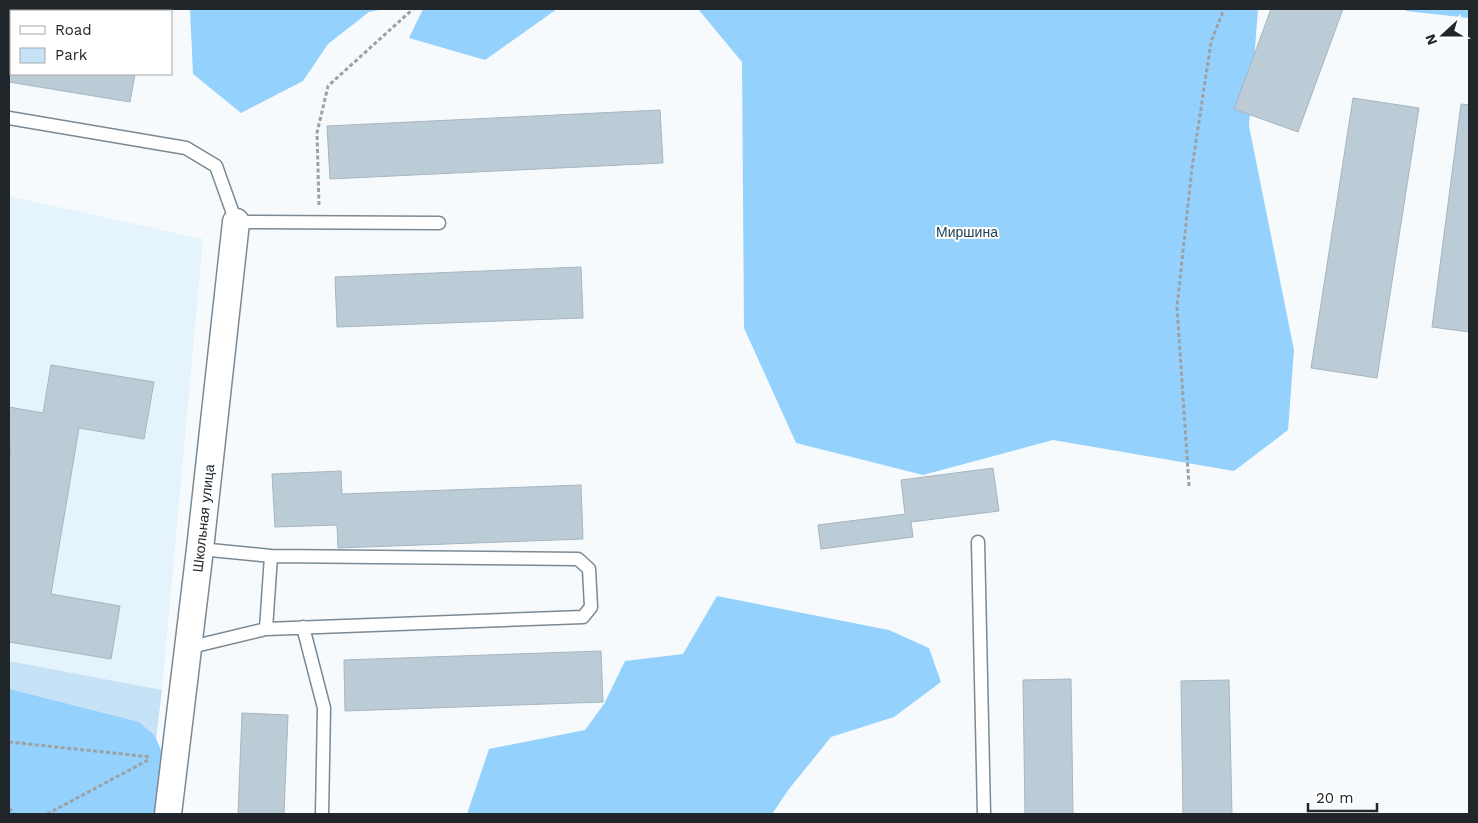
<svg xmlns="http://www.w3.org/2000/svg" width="1478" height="823" font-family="'Work Sans',sans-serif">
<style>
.built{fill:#e5f3fd}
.green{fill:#c6e2f6}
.forest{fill:#94d2fd}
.building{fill:#bcccd7;stroke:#a6b5c0}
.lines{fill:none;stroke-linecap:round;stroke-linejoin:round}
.lane-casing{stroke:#7a8994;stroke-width:15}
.street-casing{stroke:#7a8994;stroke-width:29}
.path{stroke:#9ca1a4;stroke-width:3;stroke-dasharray:4 2.5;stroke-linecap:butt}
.lane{stroke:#fff;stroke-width:12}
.street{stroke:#fff;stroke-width:26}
.labels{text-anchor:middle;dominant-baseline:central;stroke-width:4;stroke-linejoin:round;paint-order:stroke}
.park-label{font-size:14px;fill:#1e4157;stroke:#fff}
.street-label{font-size:14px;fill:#20262a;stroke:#fff}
</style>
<rect width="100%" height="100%" fill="#f7fafc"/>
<path class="built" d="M9 196 203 239 162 690 9 661Z"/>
<path class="green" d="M9 661 162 690 147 814H9Z"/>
<path class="forest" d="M190 9H384L369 12 328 44 303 81 241 113 193 74Z
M423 9H557L485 60 409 38Z
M698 9H1258L1249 126 1294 350 1288 430 1234 471 1053 440 923 475 796 443 744 328 742 62Z
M1406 9H1469V18L1406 11Z
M717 596 889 630 929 648 941 682 894 717 831 737 789 789 772 814H467L489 749 585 730 604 704 625 661 683 654Z
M9 689 139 722 155 736 163 755 158 814H9Z"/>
<path class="building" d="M1271 9H1343L1298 132 1234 109Z
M9 27 11 28V74H135L130 102 9 82Z
M1353 98 1419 108 1377 378 1311 368Z
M1461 104 1469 105V332L1432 327Z
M660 110 663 163 330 179 327 126Z
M581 267 583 318 337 327 335 277Z
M51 365 154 382 144 439 79 428 51 594 120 606 111 659 9 642V462L11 447 9 446V407L43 413Z
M993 468 999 511 911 522 913 537 821 549 818 525 905 514 901 480Z
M341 471 342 494 581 485 583 539 338 548 337 525 275 527 272 474Z
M601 651 603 702 345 711 344 660Z
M1071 679 1073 814H1025L1023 680Z
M1229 680 1232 814H1183L1181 681Z
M242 713 288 715 284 814H238Z"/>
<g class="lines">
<defs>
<path id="lane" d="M9 118 186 148 216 166 236 222 439 223
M978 542 984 814
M303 627 324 708 322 814
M266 629 271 556
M187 648 266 629 583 617 591 607 589 569 578 559 271 556 200 549"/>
<g id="street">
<path id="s1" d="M168 814 200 549 236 222"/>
</g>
</defs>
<use href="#lane" class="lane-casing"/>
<use href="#street" class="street-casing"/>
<path class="path" d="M319 205 317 133 328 86 413 9
M1189 486 1177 307 1192 168 1211 42 1224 9
M9 742 151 757
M9 808 14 814
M47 814 150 759"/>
<use href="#lane" class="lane"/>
<use href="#street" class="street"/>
</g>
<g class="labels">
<g class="park-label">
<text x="967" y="232">Миршина</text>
</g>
<g class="street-label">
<text stroke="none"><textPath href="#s1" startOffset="298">Школьная улица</textPath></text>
</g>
</g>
<rect width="1478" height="823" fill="none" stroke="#20262a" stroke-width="20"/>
<rect x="10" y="10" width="162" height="65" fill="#ffffff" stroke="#a6a8aa"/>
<rect x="20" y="26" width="25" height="8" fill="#ffffff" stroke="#a6a8aa"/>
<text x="55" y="35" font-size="15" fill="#20262a">Road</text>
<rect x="20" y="48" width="25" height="15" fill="#c6e2f6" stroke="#a6a8aa"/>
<text x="55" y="60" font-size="15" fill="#20262a">Park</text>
<g transform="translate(1443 35) rotate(249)" stroke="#ffffff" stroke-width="4" paint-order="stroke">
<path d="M0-4L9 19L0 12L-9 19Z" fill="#20262a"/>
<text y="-8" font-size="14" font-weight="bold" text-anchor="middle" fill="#20262a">N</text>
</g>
<path d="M1308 803v8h69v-8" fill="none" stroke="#20262a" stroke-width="2.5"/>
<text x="1316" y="803" font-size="15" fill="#20262a" stroke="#ffffff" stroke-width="4" paint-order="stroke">20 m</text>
</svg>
